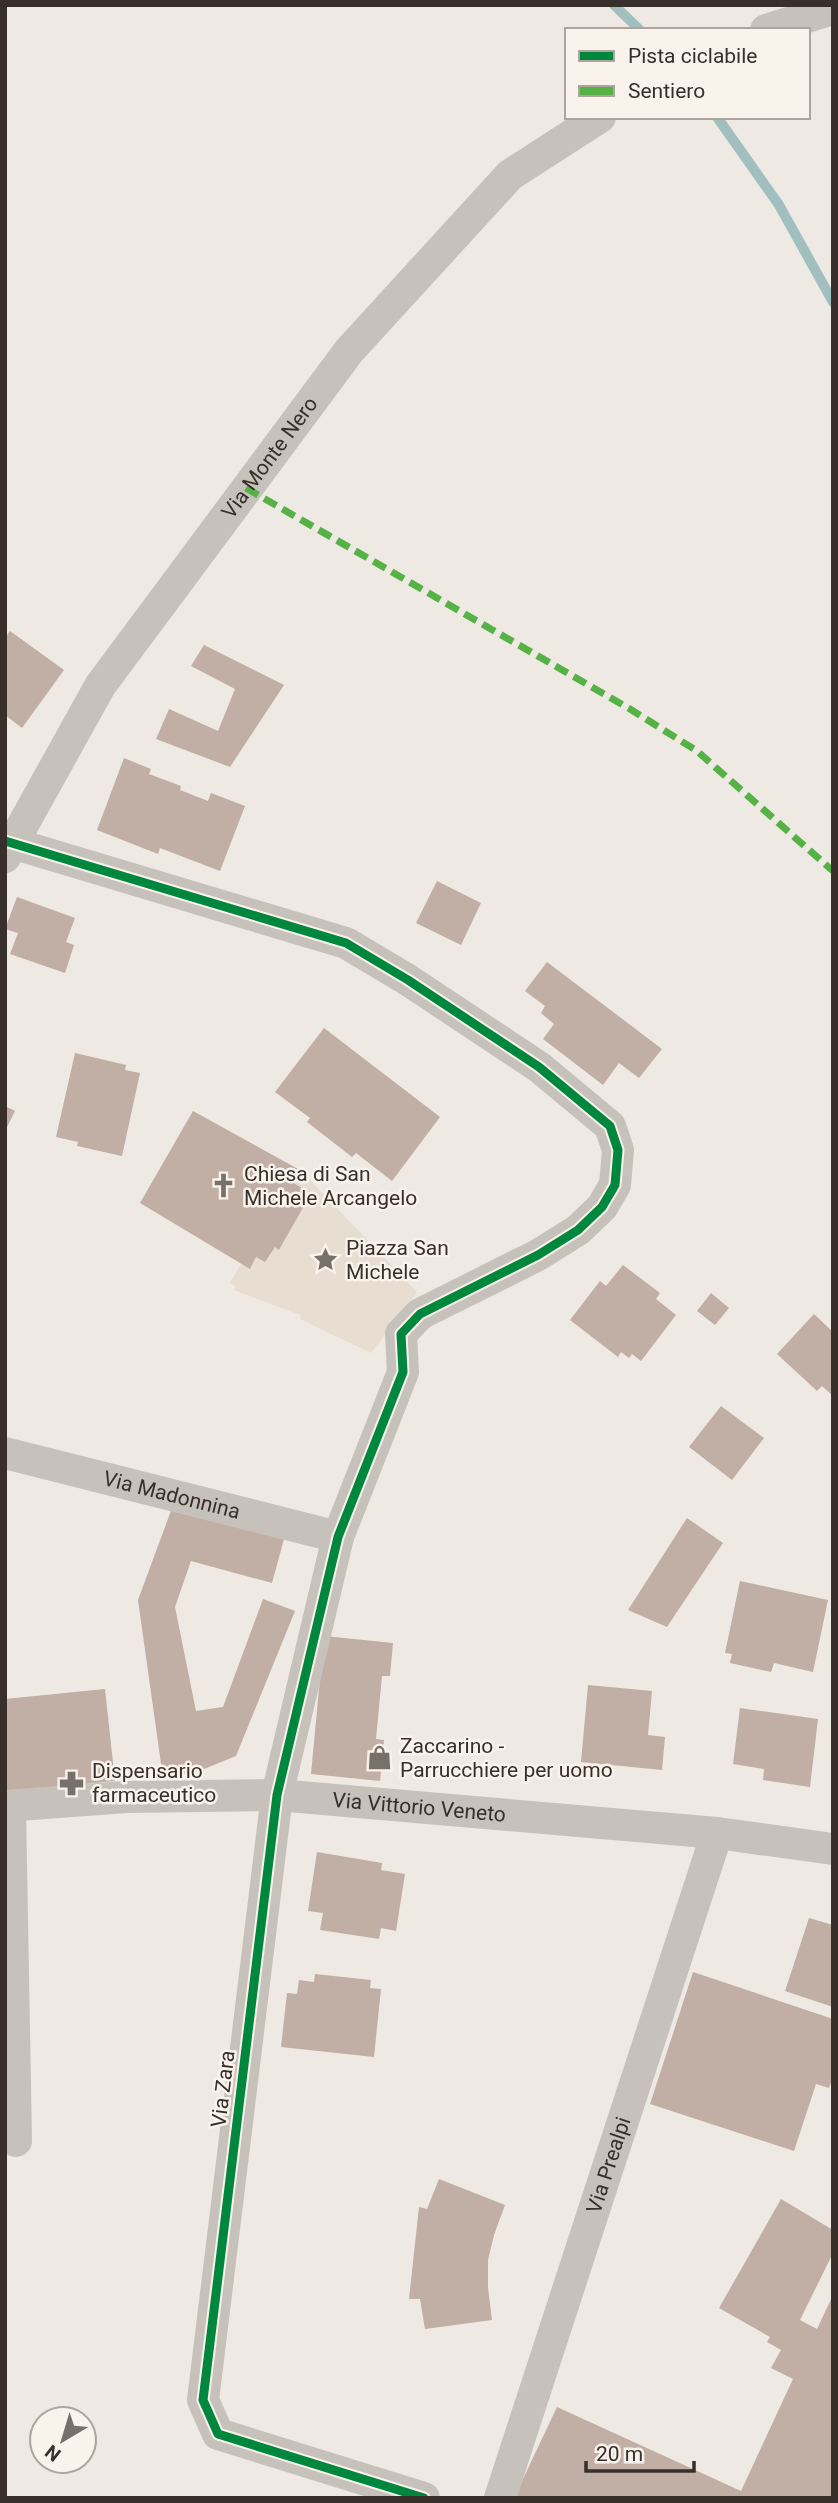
<svg xmlns="http://www.w3.org/2000/svg" width="838" height="2503" font-family="Roboto,sans-serif">
<style>
.plaza{fill:#e7ddd1}
.lines{fill:none;stroke-linecap:round;stroke-linejoin:round}
.stream{stroke:#a0bfbe;stroke-width:10}
.building{fill:#c1aea5}
.street{stroke:#c7c1bc;stroke-width:32}
.quiet{stroke:#56b246;stroke-width:7;stroke-dasharray:14 7;stroke-linecap:butt}
.cycleway-casing{stroke:#faf3ec;stroke-width:13}
.cycleway{stroke:#00873e;stroke-width:9}
.labels{text-anchor:middle;dominant-baseline:central;stroke-width:5;stroke-linejoin:round;paint-order:stroke}
.street-label{font-size:21px;fill:#382f2a;stroke:#faf3ec}
.poi-label{font-size:21px;fill:#382f2a;stroke:#faf3ec;text-anchor:start}
</style>
<rect width="100%" height="100%" fill="#eee9e3"/>
<path class="plaza" d="M297 1172 307 1177 417 1292 371 1353 300 1319 301 1315 234 1290 236 1286 230 1283 241 1264 250 1268 256 1257 265 1262 275 1247 280 1249 304 1206 300 1202 307 1191 292 1182Z"/>
<g class="lines">
<path class="stream" d="M614 5 640 30
M717 117 779 205 833 302"/>
</g>
<path class="building" d="M10 631 64 670 22 728 5 715V638Z
M204 645 284 685 230 767 156 739 169 709 218 731 235 689 191 666Z
M124 758 151 769 149 774 181 786 180 790 208 801 211 793 245 806 220 871 160 848 158 854 97 830Z
M437 881 481 903 461 945 416 923Z
M17 897 75 918 66 942 74 945 65 973 10 954 18 933 5 929Z
M547 962 662 1049 639 1078 619 1063 603 1085 543 1039 554 1024 541 1013 545 1006 525 991Z
M324 1028 440 1117 392 1181 356 1153 352 1157 307 1122 310 1118 275 1092Z
M75 1053 126 1065 125 1070 140 1073 122 1156 77 1146 78 1142 56 1137Z
M5 1106 15 1111 5 1131Z
M193 1111 298 1169 292 1182 307 1191 300 1202 304 1206 279 1250 275 1247 265 1262 256 1257 250 1269 140 1203Z
M623 1265 660 1293 656 1299 676 1315 641 1361 632 1354 629 1358 621 1352 618 1357 570 1320 600 1281 606 1286Z
M711 1293 729 1308 715 1325 697 1311Z
M814 1314 833 1332V1396L822 1386 817 1391 777 1354Z
M721 1406 764 1438 732 1480 689 1447Z
M172 1508 284 1539 272 1583 191 1561 175 1607 196 1711 223 1707 263 1599 295 1611 236 1756 199 1771 163 1778 138 1600Z
M687 1518 723 1543 667 1627 628 1610Z
M740 1581 828 1600 813 1672 774 1663 771 1672 730 1663 732 1654 725 1653Z
M324 1636 393 1643 390 1676H382L376 1739 384 1740 380 1781 311 1774Z
M588 1685 652 1691 648 1735 665 1737 662 1770 581 1762Z
M105 1689 115 1781 5 1792V1699Z
M740 1708 818 1719 810 1787 763 1780 764 1769 733 1764Z
M317 1852 382 1863 381 1870 405 1874 396 1931 381 1928 379 1939 320 1930 323 1913 308 1911Z
M809 1918 833 1925V2007L785 1991Z
M693 1972 833 2019V2077L829 2088 816 2084 794 2151 650 2104Z
M315 1974 371 1980 370 1988 381 1989 374 2057 281 2047 287 1993 297 1994 299 1980 314 1982Z
M439 2179 505 2205 494 2235 488 2260V2288L492 2320 425 2329 420 2299H409L419 2207 427 2209Z
M781 2199 833 2230V2253L800 2320 817 2329 833 2295V2498H514L557 2407 741 2491 793 2379 771 2368 781 2350 767 2342 770 2337 719 2308Z"/>
<g class="lines">
<g class="street">
<path d="M766 30 826 11 832 5"/>
<path d="M5 841 346 943 408 980 539 1067 610 1126 618 1150 615 1185 602 1207 578 1230 538 1255 420 1314 401 1334 403 1372 338 1537 277 1795 203 2400 218 2434 424 2498"/>
<path id="s1" d="M5 857 100 686 349 351 510 175 600 117"/>
<path id="s2" d="M5 1453 338 1537"/>
<path id="s3" d="M5 1806 126 1797 277 1795 717 1833 833 1849"/>
<path d="M10 1807 16 2141"/>
<path id="s4" d="M500 2498 717 1833"/>
</g>
<path class="quiet" d="M246 488 630 709 697 751 833 871"/>
<defs>
<path id="cycleway" d="M5 841 346 943 408 980 539 1067 610 1126 618 1150 615 1185 602 1207 578 1230 538 1255 420 1314 401 1334 403 1372 338 1537 277 1795 203 2400 218 2434 424 2498"/>
</defs>
<use href="#cycleway" class="cycleway-casing"/>
<use href="#cycleway" class="cycleway"/>
</g>
<defs>
<symbol id="church-bare" viewBox="-9 -9 18 18"><path d="M-1.2-6h2.4v3.5h3.3v2.4h-3.3V6h-2.4V-.1h-3.3v-2.4h3.3Z" fill="#78706b" stroke="#faf3ec" stroke-width="2.5" paint-order="stroke"/></symbol>
<symbol id="sight-bare" viewBox="-9 -9 18 18"><path d="M0-6L1.8-2.2L6-1.7L2.9 1.2L3.7 5.4L0 3.3L-3.7 5.4L-2.9 1.2L-6-1.7L-1.8-2.2Z" fill="#78706b" stroke="#faf3ec" stroke-width="2.5" paint-order="stroke"/></symbol>
<symbol id="shop-bare" viewBox="-9 -9 18 18"><path d="M-5-2.5h2.3a2.7 3.5 0 0 1 5.4 0H5L5.5 6h-11ZM-1.5-2.5h3a1.5 2.3 0 0 0-3 0Z" fill="#78706b" stroke="#faf3ec" stroke-width="2.5" paint-order="stroke"/></symbol>
<symbol id="pharmacy-bare" viewBox="-9 -9 18 18"><path d="M-2-6h4v4h4v4h-4v4h-4v-4h-4v-4h4Z" fill="#78706b" stroke="#faf3ec" stroke-width="2.5" paint-order="stroke"/></symbol>
</defs>
<g fill-rule="evenodd">
<use href="#church-bare" x="206" y="1168" width="35" height="35"/>
<use href="#sight-bare" x="308" y="1242" width="35" height="35"/>
<use href="#shop-bare" x="362" y="1740" width="35" height="35"/>
<use href="#pharmacy-bare" x="54" y="1766" width="35" height="35"/>
</g>
<g class="labels">
<g class="street-label">
<text stroke="none"><textPath href="#s1" startOffset="480">Via Monte Nero</textPath></text>
<text stroke="none"><textPath href="#s2" startOffset="172">Via Madonnina</textPath></text>
<text stroke="none"><textPath href="#s3" startOffset="415">Via Vittorio Veneto</textPath></text>
<text transform="translate(223 2089) rotate(-83)">Via Zara</text>
<text stroke="none"><textPath href="#s4" startOffset="350">Via Prealpi</textPath></text>
</g>
<g class="poi-label">
<text x="244" y="1174">Chiesa di San<tspan x="244" dy="24">Michele Arcangelo</tspan></text>
<text x="346" y="1248">Piazza San<tspan x="346" dy="24">Michele</tspan></text>
<text x="400" y="1746">Zaccarino -<tspan x="400" dy="24">Parrucchiere per uomo</tspan></text>
<text x="92" y="1771">Dispensario<tspan x="92" dy="24">farmaceutico</tspan></text>
</g>
</g>
<rect width="838" height="2503" fill="none" stroke="#382f2a" stroke-width="14"/>
<rect x="565" y="28" width="245" height="91" fill="#faf3ec" stroke="#aca59e" stroke-width="2"/>
<rect x="579" y="51" width="35" height="10" fill="#00873e" stroke="#aca59e" stroke-width="2"/>
<text x="628" y="63" font-size="21" fill="#382f2a">Pista ciclabile</text>
<rect x="579" y="86" width="35" height="10" fill="#56b246" stroke="#aca59e" stroke-width="2"/>
<text x="628" y="98" font-size="21" fill="#382f2a">Sentiero</text>
<g transform="translate(63 2440) rotate(218)"><circle r="33" fill="#faf3ec" stroke="#aca59e" stroke-width="2"/>
<path d="M0-5L12 26L0 18L-12 26Z" fill="#78706b"/>
<text y="-10" font-size="19" font-weight="bold" text-anchor="middle" fill="#382f2a">N</text>
</g>
<path d="M586 2461v10h108v-10" fill="none" stroke="#382f2a" stroke-width="3.5"/>
<text x="596" y="2461" font-size="21" fill="#382f2a" stroke="#faf3ec" stroke-width="5" paint-order="stroke">20 m</text>
</svg>
